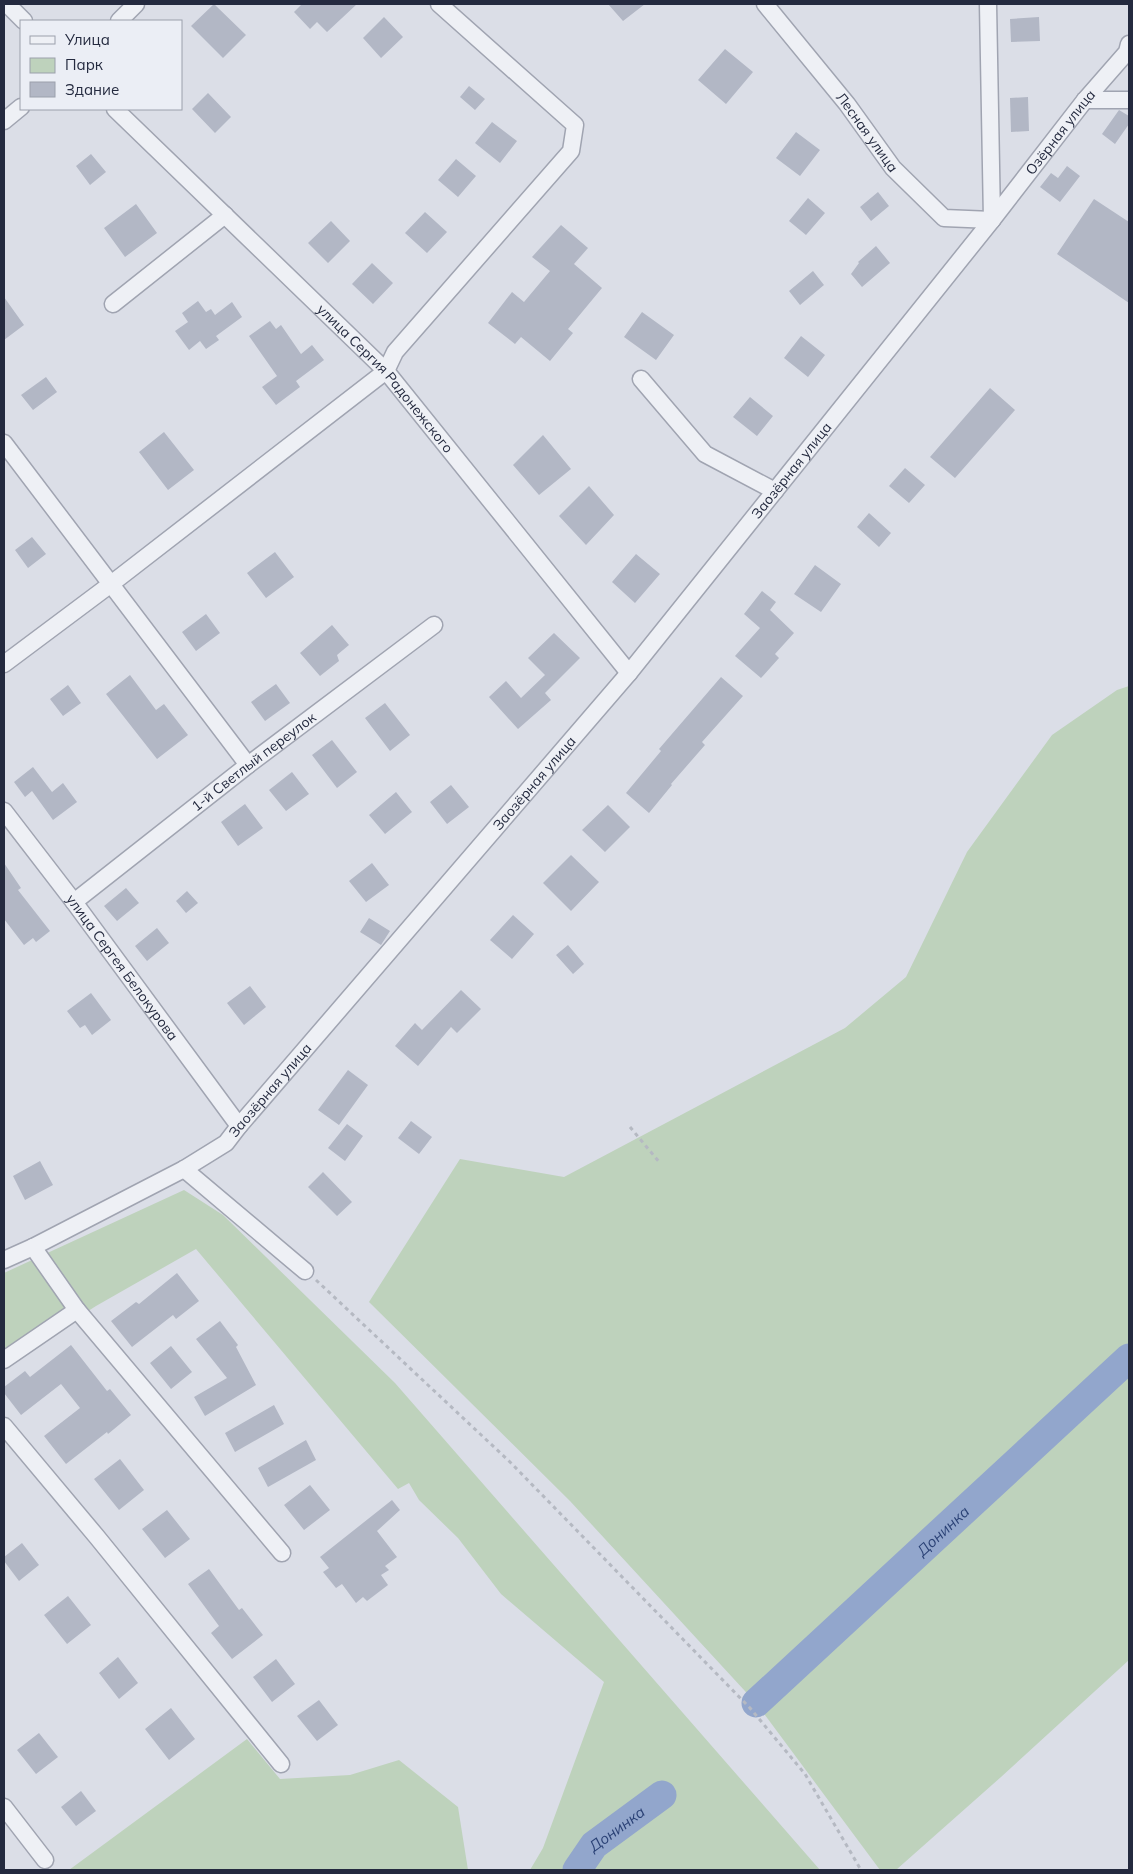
<svg xmlns="http://www.w3.org/2000/svg" width="1133" height="1874" font-family="Mulish,sans-serif">
<style>
.green{fill:#bed2bc}
.lines{fill:none;stroke-linecap:round;stroke-linejoin:round}
.river{stroke:#92a6cc;stroke-width:29}
.building{fill:#b2b7c5}
.minor-casing{stroke:#a0a4b1;stroke-width:19}
.path{stroke:#b5b9c2;stroke-width:3;stroke-dasharray:4 4;stroke-linecap:butt}
.minor{stroke:#eef0f5;stroke-width:16}
.labels{text-anchor:middle;dominant-baseline:central;stroke-width:4;stroke-linejoin:round;paint-order:stroke}
.street-label{font-size:14px;fill:#242a3f;stroke:#ebeef5}
.water-label{font-size:15px;font-style:italic;fill:#2b4276;stroke:#ebeef5}
</style>
<rect width="100%" height="100%" fill="#dbdee7"/>
<path class="green" d="M1129 686V1660L1001 1777 896 1870H880L756 1703 570 1501 369 1302 460 1159 564 1177 845 1028 906 977 967 852 1052 735 1117 690Z
M184 1190 223 1215 395 1383 820 1870H530L543 1848 604 1682 501 1594 458 1538 419 1500 409 1483 398 1489 196 1249 96 1306 4 1365V1273Z
M247 1739 280 1779 350 1775 399 1760 458 1807 468 1870H69Z"/>
<g class="lines">
<g class="river">
<path id="s1" d="M756 1703 1129 1358"/>
<path id="s2" d="M577 1870 594 1845 662 1795"/>
</g>
</g>
<path class="building" d="M214 4 246 35 223 58 191 26Z
M302 4H357L327 32 317 22 310 29 294 12Z
M608 4H645L623 21Z
M384 17 403 37 381 58 363 38Z
M1039 17 1040 41 1011 42 1010 19Z
M725 49 753 72 726 104 698 80Z
M469 86 485 99 475 110 460 97Z
M208 93 231 117 215 133 192 109Z
M1028 97 1029 131 1011 132 1010 98Z
M1119 110 1129 116V124L1115 144 1102 134Z
M492 122 517 141 500 163 475 143Z
M796 132 820 150 800 176 776 158Z
M91 154 106 172 90 185 76 166Z
M456 159 476 176 458 197 438 180Z
M1067 166 1080 176 1060 202 1040 187 1051 173 1058 178Z
M878 192 889 206 871 221 860 207Z
M808 198 825 213 806 235 789 221Z
M1094 199 1129 222V303L1057 254Z
M136 204 157 233 125 257 104 228Z
M425 212 447 232 427 253 405 233Z
M331 221 350 241 328 263 308 243Z
M561 225 588 248 574 264 602 288 568 329 573 333 550 361 521 337 515 344 488 323 512 292 524 302 550 271 532 257Z
M876 246 890 263 862 287 851 274 859 263 858 262Z
M372 263 393 283 373 304 352 284Z
M813 271 824 285 800 305 789 291Z
M4 297 24 325 4 340Z
M198 301 206 312 211 309 215 315 232 302 242 317 216 336 219 340 206 349 200 341 189 350 175 331 188 322 182 313Z
M642 312 674 335 656 360 624 337Z
M270 321 276 329 281 325 301 354 312 345 324 360 296 381 300 387 276 405 262 387 277 376 249 336Z
M801 336 825 355 808 377 784 358Z
M46 377 57 392 33 410 21 395Z
M990 388 1015 410 955 478 930 457Z
M750 397 773 416 757 436 733 417Z
M164 432 194 470 168 490 139 452Z
M543 435 571 469 539 495 513 465Z
M905 468 925 485 909 503 889 486Z
M589 486 614 515 586 545 559 516Z
M869 513 891 533 879 547 857 527Z
M32 537 46 554 28 568 15 550Z
M275 552 294 577 266 598 247 573Z
M636 554 660 574 635 603 612 582Z
M815 565 841 584 821 612 794 594Z
M762 591 776 602 770 610 794 633 775 654 779 658 761 678 735 656 760 628 744 614Z
M206 614 220 633 196 651 182 632Z
M332 625 349 645 337 655 339 661 320 676 300 653Z
M554 633 580 658 545 693 551 700 518 729 489 697 506 681 521 698 545 675 528 658Z
M130 675 156 710 164 704 188 735 157 759 106 694Z
M721 677 743 696 702 742 705 745 671 784 672 785 649 813 626 793 661 751 659 749Z
M276 684 290 703 265 721 251 702Z
M68 685 81 703 63 716 50 699Z
M385 703 410 735 390 751 365 718Z
M332 740 357 772 337 788 312 755Z
M33 767 52 792 63 783 77 802 53 820 32 791 25 797 14 782Z
M292 772 309 794 286 811 269 790Z
M451 785 469 807 447 824 430 802Z
M396 792 412 812 385 834 369 815Z
M245 804 263 828 238 846 221 822Z
M608 805 630 827 605 852 582 830Z
M571 855 599 882 571 911 543 883Z
M4 863 21 888 18 890 50 931 36 942 33 938 24 945 4 919Z
M372 863 389 885 366 902 349 881Z
M126 888 139 903 117 921 104 906Z
M187 891 198 903 186 913 176 901Z
M513 915 534 934 512 959 490 940Z
M369 918 390 931 381 945 360 932Z
M157 928 169 943 147 961 135 946Z
M568 945 584 964 573 974 556 955Z
M250 986 266 1007 244 1025 227 1003Z
M461 990 481 1009 457 1033 451 1027 418 1066 395 1046 415 1023 422 1030Z
M91 993 111 1020 92 1035 85 1025 80 1028 67 1011Z
M348 1070 368 1085 339 1125 318 1110Z
M411 1121 432 1137 419 1154 398 1138Z
M347 1124 363 1136 345 1161 328 1148Z
M40 1161 53 1185 25 1200 13 1176Z
M323 1172 352 1202 337 1216 308 1187Z
M177 1273 199 1301 176 1319 173 1315 132 1347 111 1321 136 1302 139 1304Z
M220 1321 238 1345 236 1347 256 1385 205 1416 194 1397 227 1378 196 1339Z
M71 1345 107 1391 110 1389 131 1415 108 1434 107 1432 66 1464 44 1436 80 1408 61 1384 21 1415 4 1393V1387L25 1371 30 1377Z
M171 1346 192 1372 171 1389 150 1363Z
M274 1405 284 1424 235 1452 225 1433Z
M306 1440 316 1460 268 1487 258 1468Z
M120 1459 144 1490 119 1510 94 1479Z
M310 1485 330 1510 304 1530 284 1505Z
M392 1500 400 1510 377 1531 397 1557 385 1566 389 1570 381 1575 388 1585 367 1601 363 1597 356 1603 342 1584 336 1588 323 1572 329 1568 320 1557Z
M167 1510 190 1539 165 1558 142 1529Z
M22 1543 39 1565 19 1581 4 1561V1557Z
M209 1569 239 1610 242 1608 263 1635 232 1659 211 1633 219 1626 188 1584Z
M68 1596 91 1625 67 1644 44 1615Z
M118 1657 138 1683 119 1699 99 1673Z
M276 1659 295 1684 272 1702 253 1677Z
M319 1700 338 1725 317 1741 297 1716Z
M171 1708 195 1739 169 1760 145 1729Z
M39 1733 58 1757 36 1774 17 1750Z
M81 1791 96 1811 76 1826 61 1807Z"/>
<g class="lines">
<defs>
<g id="minor">
<path d="M7 4 24 21"/>
<path id="s3" d="M765 4 847 104 893 168 944 218 992 220"/>
<path d="M988 4 992 220"/>
<path d="M119 21 136 4"/>
<path d="M1085 100H1129"/>
<path id="s4" d="M115 109 386 371 629 673"/>
<path d="M4 121 21 107"/>
<path d="M113 304 225 215"/>
<path d="M641 379 705 454 775 491"/>
<path d="M4 443 248 765"/>
<path d="M4 664 111 584 386 371 395 352 571 151 575 125 439 4"/>
<path id="s5" d="M4 811 74 902 239 1126"/>
<path id="s6" d="M74 902 248 765 434 625"/>
<path d="M184 1169 305 1271"/>
<path d="M33 1247 77 1310"/>
<path id="s7" d="M4 1260 33 1247 184 1169 226 1143 239 1126 629 673 992 220 1085 100 1127 52 1129 44"/>
<path d="M4 1360 77 1310 282 1553"/>
<path d="M4 1426 97 1537 281 1764"/>
<path d="M4 1807 45 1860"/>
</g>
</defs>
<use href="#minor" class="minor-casing"/>
<path class="path" d="M630 1127 660 1163
M316 1280 510 1462 750 1708 805 1774 861 1870"/>
<use href="#minor" class="minor"/>
</g>
<g class="labels">
<g class="street-label">
<text stroke="none"><textPath href="#s3" startOffset="164">Лесная улица</textPath></text>
<text stroke="none"><textPath href="#s7" startOffset="1562">Озёрная улица</textPath></text>
<text stroke="none"><textPath href="#s4" startOffset="382">улица Сергия Радонежского</textPath></text>
<text stroke="none"><textPath href="#s7" startOffset="1130">Заозёрная улица</textPath></text>
<text stroke="none"><textPath href="#s6" startOffset="228">1-й Светлый переулок</textPath></text>
<text stroke="none"><textPath href="#s7" startOffset="725">Заозёрная улица</textPath></text>
<text stroke="none"><textPath href="#s5" startOffset="196">улица Сергея Белокурова</textPath></text>
<text stroke="none"><textPath href="#s7" startOffset="320">Заозёрная улица</textPath></text>
</g>
<g class="water-label">
<text stroke="none"><textPath href="#s1" startOffset="254">Донинка</textPath></text>
<text stroke="none"><textPath href="#s2" startOffset="58">Донинка</textPath></text>
</g>
</g>
<rect width="1133" height="1874" fill="none" stroke="#242a3f" stroke-width="10"/>
<rect x="20" y="20" width="162" height="90" fill="#ebeef5" stroke="#9ba0ac"/>
<rect x="30" y="36" width="25" height="8" fill="#eef0f5" stroke="#9ba0ac"/>
<text x="65" y="45" font-size="15" fill="#242a3f">Улица</text>
<rect x="30" y="58" width="25" height="15" fill="#bed2bc" stroke="#9ba0ac"/>
<text x="65" y="70" font-size="15" fill="#242a3f">Парк</text>
<rect x="30" y="82" width="25" height="15" fill="#b2b7c5" stroke="#9ba0ac"/>
<text x="65" y="95" font-size="15" fill="#242a3f">Здание</text>
</svg>
